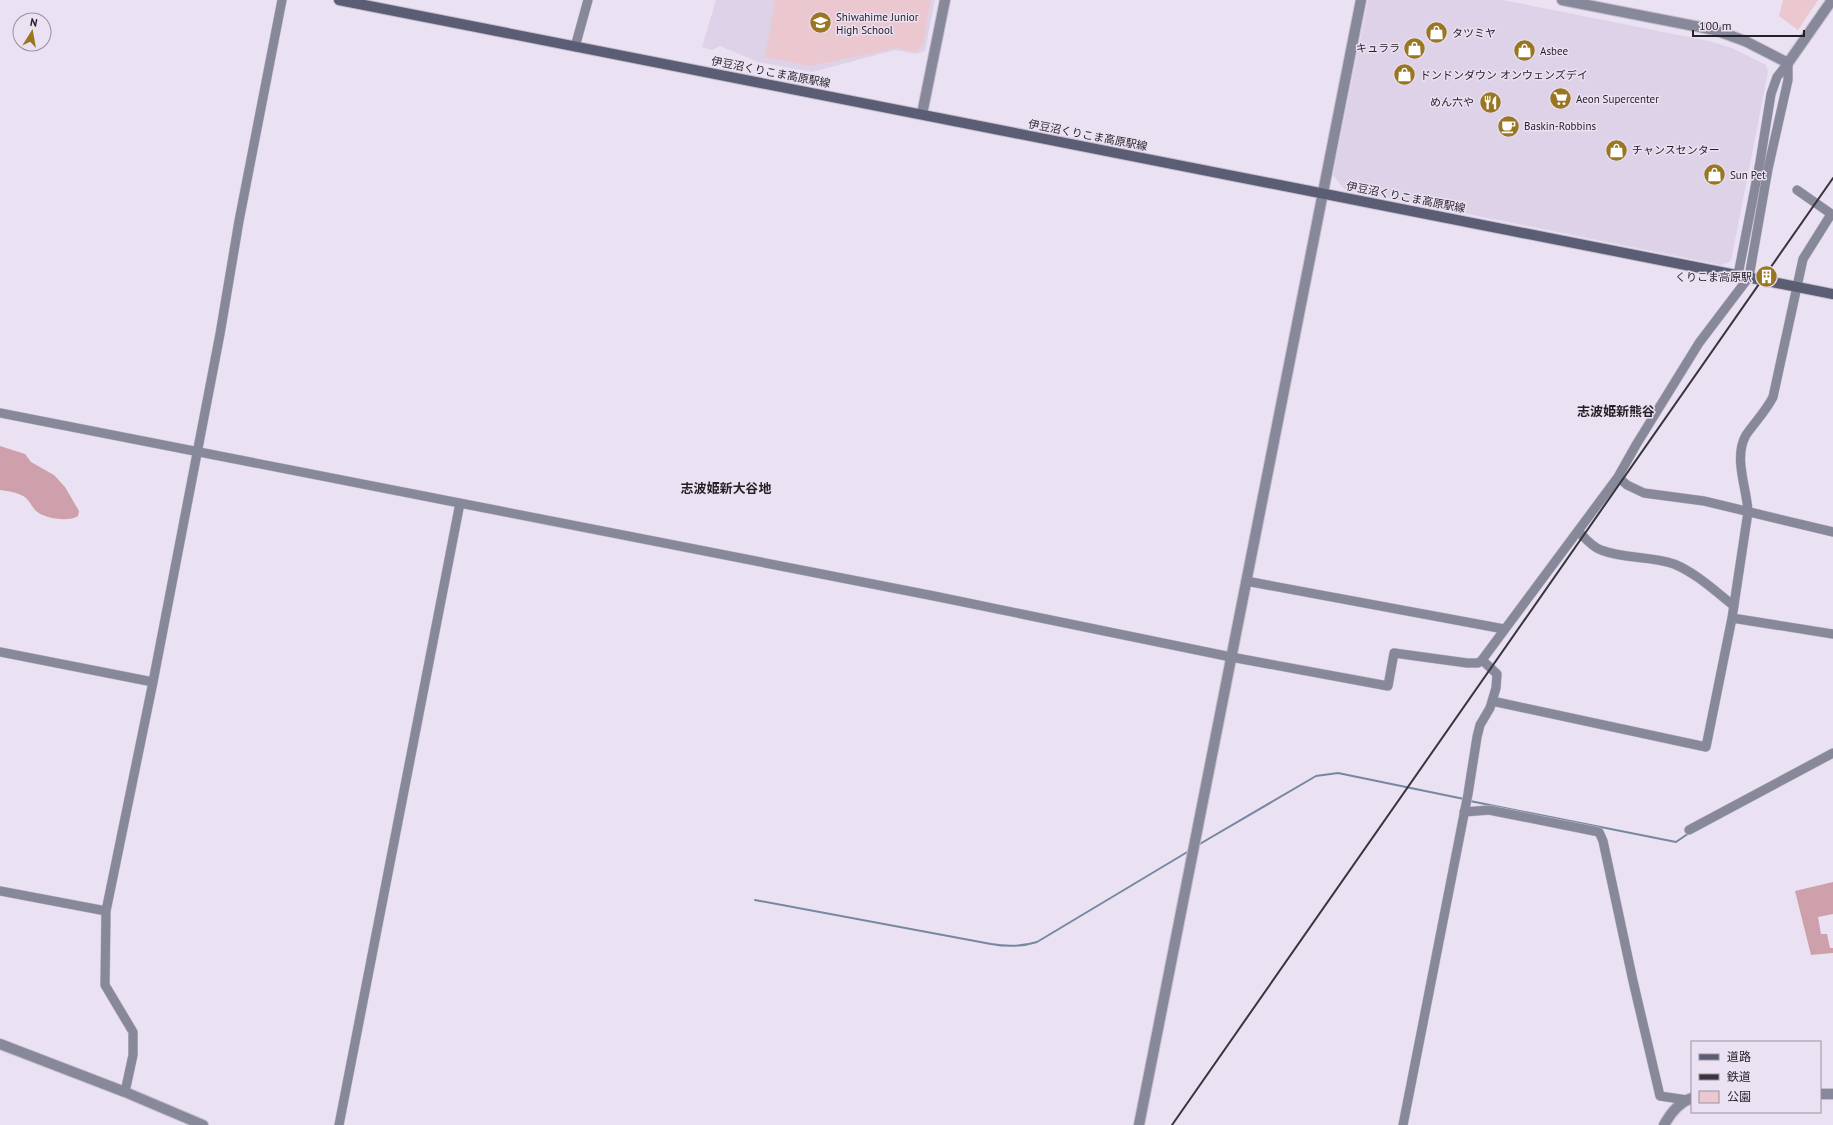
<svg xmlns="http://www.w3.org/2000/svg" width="1833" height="1125" font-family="'PT Sans','Noto Sans JP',sans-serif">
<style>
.built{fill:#ded2e9}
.green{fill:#ebc7cf}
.forest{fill:#cea0ab}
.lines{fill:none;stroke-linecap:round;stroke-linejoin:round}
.stream{stroke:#7687a0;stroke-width:2}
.minor-casing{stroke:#c6becd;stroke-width:10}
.tertiary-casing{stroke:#c6becd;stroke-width:12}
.secondary-casing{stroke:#c6becd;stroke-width:12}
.minor{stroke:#87899a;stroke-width:9}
.tertiary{stroke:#87899a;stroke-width:10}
.secondary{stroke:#5b5d75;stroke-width:10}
.rail{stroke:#39353c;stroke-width:2}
.labels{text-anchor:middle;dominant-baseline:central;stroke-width:3;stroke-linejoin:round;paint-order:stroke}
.poi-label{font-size:11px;fill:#231f25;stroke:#eae1f2;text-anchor:start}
.street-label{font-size:11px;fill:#231f25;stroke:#eae1f2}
.quarter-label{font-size:13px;font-weight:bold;fill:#231f25;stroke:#eae1f2}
</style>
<rect width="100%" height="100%" fill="#eae1f2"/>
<path class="built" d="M716 0H935L925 51 916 54 895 50 812 72 758 62 720 46 712 50 702 47Z
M1368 0H1503L1709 41 1732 48 1766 65 1768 72 1731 261 1721 265 1344 189 1333 175Z"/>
<path class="green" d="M775 0H931L923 45 915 52 897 48 810 66 765 57Z
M1783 0H1818L1798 30 1779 16Z"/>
<path class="forest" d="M0 446 25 454 31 462 54 475 65 487 79 511 78 516C69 522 45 519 36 511 31 506 29 498 21 495 15 492 7 491 0 490Z
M1833 882V914L1818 917 1821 934H1827L1830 948H1833V953L1811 955 1795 891Z"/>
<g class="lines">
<path class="stream" d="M1470 801 1676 842 1689 833
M1198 845 1316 776 1338 773 1464 799
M755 900 991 944C1008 947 1021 947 1037 942L1189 851"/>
<defs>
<path id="minor" d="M575 47 588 0
M1738 275 1760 162 1771 94 1777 77 1788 63
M0 413 934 596 1231 657 1388 686 1394 653 1467 663H1478L1482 660 1618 477 1636 445 1699 343 1749 277 1768 169 1788 80V63
M1618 477 1627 485 1644 493 1704 501 1833 532
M1578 531C1585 538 1592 547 1601 550 1624 559 1650 556 1674 564 1696 573 1715 591 1734 606
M1246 581 1504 629
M1732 618 1833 634
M0 652 153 682
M1492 701 1706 747 1732 618 1748 512C1747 488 1733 458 1746 435 1755 422 1766 411 1773 397L1803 259 1830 216V213L1797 190
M1464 812 1489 810 1599 832 1603 841 1633 981 1660 1096 1687 1100
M1689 830 1833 753
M0 891 106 911
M125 1092 133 1055V1032L105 985 106 911 153 682 220 334 239 221 282 0
M339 1125 460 503
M1403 1125 1468 794 1477 737 1480 725 1490 708 1496 688 1497 674 1482 660"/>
<path id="tertiary" d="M1562 0 1715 30 1745 41 1788 63 1832 0
M922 114 945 0
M0 1044 125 1092 203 1125
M1820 1094H1833
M1139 1125 1361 0
M1664 1125C1670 1114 1680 1102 1692 1098"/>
<path id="secondary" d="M339 0 1833 294"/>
</defs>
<use href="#minor" class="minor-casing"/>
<use href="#tertiary" class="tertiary-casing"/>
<use href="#secondary" class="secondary-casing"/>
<use href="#minor" class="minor"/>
<use href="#tertiary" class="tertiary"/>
<use href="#secondary" class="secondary"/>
<path class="rail" d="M1172 1125 1833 178"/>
</g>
<defs>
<symbol id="school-disc" viewBox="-11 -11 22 22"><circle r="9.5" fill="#9a7621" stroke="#eae1f2"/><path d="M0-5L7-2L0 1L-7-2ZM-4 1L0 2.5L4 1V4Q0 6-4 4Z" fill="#fff"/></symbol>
<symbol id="shop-disc" viewBox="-11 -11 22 22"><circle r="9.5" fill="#9a7621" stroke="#eae1f2"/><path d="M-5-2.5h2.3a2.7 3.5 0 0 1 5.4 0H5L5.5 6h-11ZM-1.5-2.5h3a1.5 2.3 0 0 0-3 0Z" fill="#fff"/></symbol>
<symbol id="supermarket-disc" viewBox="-11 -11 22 22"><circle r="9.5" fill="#9a7621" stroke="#eae1f2"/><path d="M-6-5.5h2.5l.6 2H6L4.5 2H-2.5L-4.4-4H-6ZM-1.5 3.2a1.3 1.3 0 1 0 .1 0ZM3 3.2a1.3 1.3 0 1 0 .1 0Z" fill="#fff"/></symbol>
<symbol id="restaurant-disc" viewBox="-11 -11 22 22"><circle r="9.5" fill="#9a7621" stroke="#eae1f2"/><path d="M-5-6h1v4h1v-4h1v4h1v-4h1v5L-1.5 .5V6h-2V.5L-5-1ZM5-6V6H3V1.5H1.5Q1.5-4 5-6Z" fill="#fff"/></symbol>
<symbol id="cafe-disc" viewBox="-11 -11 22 22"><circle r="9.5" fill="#9a7621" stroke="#eae1f2"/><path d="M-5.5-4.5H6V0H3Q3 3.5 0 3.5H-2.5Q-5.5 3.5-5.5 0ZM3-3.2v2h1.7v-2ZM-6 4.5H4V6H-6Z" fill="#fff"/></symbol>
<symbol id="building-disc" viewBox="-11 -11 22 22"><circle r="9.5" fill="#9a7621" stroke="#eae1f2"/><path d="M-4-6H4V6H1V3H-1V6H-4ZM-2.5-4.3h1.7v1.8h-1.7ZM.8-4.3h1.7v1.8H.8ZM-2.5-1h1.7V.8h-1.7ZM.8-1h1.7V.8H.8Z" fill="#fff"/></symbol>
</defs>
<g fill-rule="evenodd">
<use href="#school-disc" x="808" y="10" width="25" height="25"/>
<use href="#shop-disc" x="1424" y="20" width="25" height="25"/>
<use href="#shop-disc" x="1402" y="36" width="25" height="25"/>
<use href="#shop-disc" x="1512" y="38" width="25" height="25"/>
<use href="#shop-disc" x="1392" y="62" width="25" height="25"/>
<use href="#supermarket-disc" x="1548" y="86" width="25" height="25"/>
<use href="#restaurant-disc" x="1478" y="90" width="25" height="25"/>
<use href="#cafe-disc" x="1496" y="114" width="25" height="25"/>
<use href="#shop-disc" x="1604" y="138" width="25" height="25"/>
<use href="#shop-disc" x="1702" y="162" width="25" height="25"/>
<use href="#building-disc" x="1754" y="264" width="25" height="25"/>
</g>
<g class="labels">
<g class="poi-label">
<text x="836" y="17">Shiwahime Junior<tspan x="836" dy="13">High School</tspan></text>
<text x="1452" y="33">タツミヤ</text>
<text x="1400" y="48" text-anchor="end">キュララ</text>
<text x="1540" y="51">Asbee</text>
<text x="1420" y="75">ドンドンダウン オンウェンズデイ</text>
<text x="1576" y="99">Aeon Supercenter</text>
<text x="1474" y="102" text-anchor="end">めん六や</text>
<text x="1524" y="126">Baskin-Robbins</text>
<text x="1632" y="150">チャンスセンター</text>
<text x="1730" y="175">Sun Pet</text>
<text x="1752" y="277" text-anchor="end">くりこま高原駅</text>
</g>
<g class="street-label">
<text transform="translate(771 72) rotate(11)">伊豆沼くりこま高原駅線</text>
<text transform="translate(1088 135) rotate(11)">伊豆沼くりこま高原駅線</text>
<text transform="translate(1406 197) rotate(11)">伊豆沼くりこま高原駅線</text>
</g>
<g class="quarter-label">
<text x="1616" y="411">志波姫新熊谷</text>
<text x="726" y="488">志波姫新大谷地</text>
</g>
</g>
<rect x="1691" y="1041" width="130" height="72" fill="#eae1f2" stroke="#9a93a0"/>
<rect x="1699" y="1054" width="20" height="6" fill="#5b5d75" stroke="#9a93a0"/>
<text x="1727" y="1061" font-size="12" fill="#231f25">道路</text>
<rect x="1699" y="1074" width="20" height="6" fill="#39353c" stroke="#9a93a0"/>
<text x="1727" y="1081" font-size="12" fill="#231f25">鉄道</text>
<rect x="1699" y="1091" width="20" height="12" fill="#ebc7cf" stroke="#9a93a0"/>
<text x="1727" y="1101" font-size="12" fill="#231f25">公園</text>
<g transform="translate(32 32) rotate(11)"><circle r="19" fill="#eae1f2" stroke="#9a93a0"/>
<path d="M0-3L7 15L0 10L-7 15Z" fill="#9a7621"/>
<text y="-6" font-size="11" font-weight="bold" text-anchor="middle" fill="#231f25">N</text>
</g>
<path d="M1693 30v6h111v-6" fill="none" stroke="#231f25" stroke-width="2"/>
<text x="1699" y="30" font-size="12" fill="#231f25" stroke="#eae1f2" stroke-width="3" paint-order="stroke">100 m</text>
</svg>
